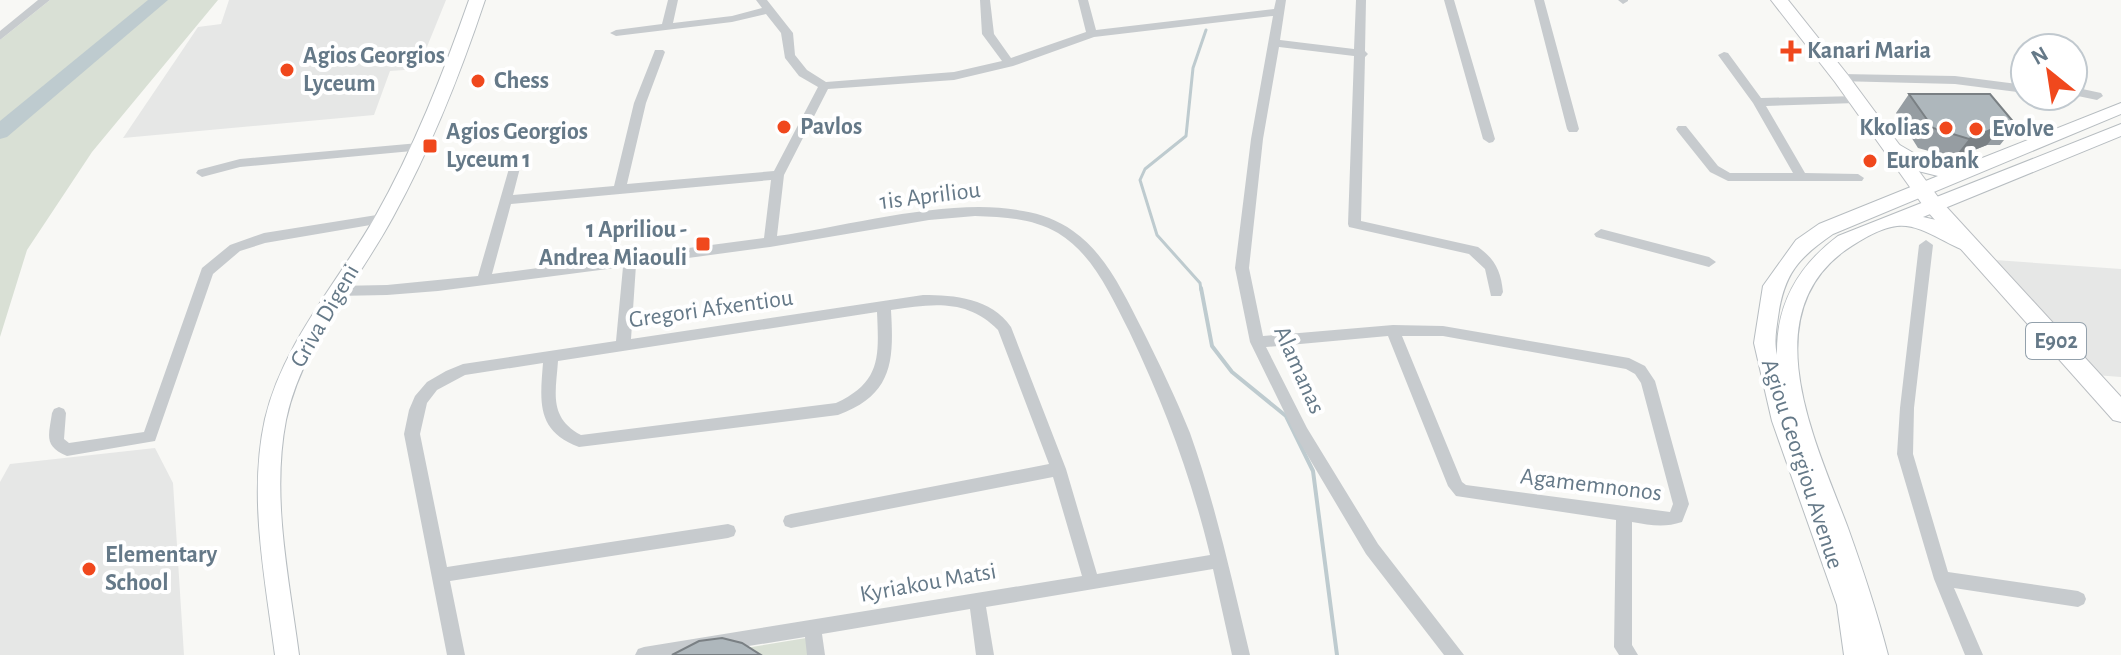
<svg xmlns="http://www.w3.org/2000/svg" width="2121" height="655" font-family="'Alegreya Sans',sans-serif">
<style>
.built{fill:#e6e7e6}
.green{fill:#d9e0d5}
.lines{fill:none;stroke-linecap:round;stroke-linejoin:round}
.stream-far1{stroke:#becbcf;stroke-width:3}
.stream{stroke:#becbcf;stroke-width:4}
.river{fill:#becbcf;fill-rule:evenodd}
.secondary-casing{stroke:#b7bdc1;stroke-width:2}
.primary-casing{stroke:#babec2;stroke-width:2}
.street{fill:#c7cbce;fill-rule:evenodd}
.secondary{fill:#fff;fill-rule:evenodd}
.primary{fill:#fff;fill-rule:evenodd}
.wall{fill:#969da2}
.shaded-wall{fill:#7a8084}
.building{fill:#aeb7bc;stroke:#7a8084;stroke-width:2}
.poi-dot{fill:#f0481d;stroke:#fff;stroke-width:3}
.labels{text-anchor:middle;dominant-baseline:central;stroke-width:8;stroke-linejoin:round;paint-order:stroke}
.shield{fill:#fff;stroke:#93a1ac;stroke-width:2}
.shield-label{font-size:22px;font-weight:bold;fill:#657988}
.poi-label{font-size:24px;font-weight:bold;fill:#657988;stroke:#fff;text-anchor:start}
.street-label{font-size:24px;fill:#657988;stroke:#fff}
</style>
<rect width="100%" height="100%" fill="#f8f8f5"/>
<path class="built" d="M229 0H446L418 69 390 71 374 115 123 138 198 27 221 24Z
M1995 260 2121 269V377L2095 375Z
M155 448 173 483 184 655H0V482L10 464Z"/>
<path class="green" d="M50 0H218L92 152 27 250 0 337V40Z
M806 638 808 655H703Z"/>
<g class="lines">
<path class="stream-far1" d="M1201 290 1200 283 1157 235 1140 180 1145 169 1186 136 1193 68 1206 30"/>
<path class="stream" d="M1201 288 1212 346 1232 372 1286 416 1313 471 1337 655"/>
<path class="river" d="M148 0H168L7 137 0 139V121Z"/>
<defs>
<path id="secondary" d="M469 0H485C460 75 431 148 393 217 357 284 302 344 286 420 271 497 289 578 299 655H275C265 578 248 496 265 419 283 343 337 284 375 217 414 148 443 74 469 0Z
M2121 103V114L1833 234C1798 258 1784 274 1778 317 1776 331 1774 342 1777 355 1776 304 1798 266 1838 236L2121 124V136L1923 217 1945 222 1976 241 1978 246 1976 251C1959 256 1925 222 1897 226 1879 228 1857 242 1843 252 1754 319 1817 445 1848 528 1863 570 1877 612 1888 655H1844L1837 605 1772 421 1754 343 1763 286 1796 240 1819 224 1938 176 1918 171 1886 152 1883 148 1886 144H1898L1929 162 1957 168Z"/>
<path id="primary" d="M1771 0H1788L1847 74 1941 201 2121 397V422L2113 420 1927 211 1835 82Z"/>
</defs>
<use href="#secondary" class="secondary-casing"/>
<use href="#primary" class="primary-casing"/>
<path class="street" d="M38 0H50L0 40V31Z
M668 0H678L673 23 732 16 762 8 756 0H767L793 33 795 55 807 70 826 82 954 72 1002 61 982 34 980 0H990L994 34 1011 58 1086 32 1078 0H1088L1096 30 1274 9 1276 0H1286L1280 40 1354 49 1356 0H1366L1365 51 1368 54 1365 57 1361 221 1478 247C1495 259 1501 271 1503 292L1501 296H1491L1485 269 1469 254 1349 227 1348 224 1354 56 1279 47 1263 139 1249 268 1263 336 1393 325 1443 326 1629 358 1645 366 1655 381 1689 504 1682 522C1664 528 1650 525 1632 522V645L1638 655H1619L1614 647 1616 520 1456 496 1448 486 1388 336 1266 347 1307 428 1378 544 1464 655H1444L1366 554 1296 436 1250 342 1235 268 1251 139 1273 16 1094 37 1013 66 954 80 828 89 784 175 777 236C849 226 953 196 1023 211 1041 214 1058 220 1073 231 1106 254 1124 294 1142 329 1159 363 1176 398 1190 433 1216 506 1232 580 1250 655H1232L1213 569 986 607 994 655H976L970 609 822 634 825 655H807L805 637 693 655H635L638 649 644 647 1082 576 1053 477 791 528 785 526 783 521 785 516 791 514 1049 464 998 330C967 298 931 304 891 310 894 361 893 395 838 415L579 447C536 431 540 402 543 363L465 375 437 390 427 403 420 434 447 567 728 524 734 526 736 531 734 536 728 538 450 581 465 655H447L404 434 409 410 415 396 427 382 446 371 463 364 616 341 623 267 438 291 387 295 336 296 329 291 336 286 387 285 478 276 510 165H518L520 168 513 195 614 186 634 103 655 50H663L665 52 646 103 627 184 774 171 818 87 799 76 785 58 781 33 766 14 732 22 616 36 610 33 616 30 662 24ZM771 180 764 238 492 274 511 204ZM975 216C1004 217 1032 218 1058 233 1093 254 1111 296 1129 331 1165 407 1190 473 1210 555L1097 574 1066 469 1011 327C991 298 955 295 923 295L631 339 636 265 770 247 929 220ZM877 312C879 357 881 382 836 403L581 435C548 417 556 392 558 361ZM1402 336H1443L1626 369 1635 374 1641 383 1673 504 1670 512 1466 485 1462 482Z
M1444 0H1454L1495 139 1493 142 1489 143 1483 139Z
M1534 0H1544L1579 129 1577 132H1569L1567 129Z
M1618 0H1628V1L1623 4Z
M1724 52 1728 53 1761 98 1860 96V102L1856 103 1766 106 1805 173 1858 174 1864 178 1862 181H1728L1710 172 1678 132 1676 129 1678 126H1686L1718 166 1730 173H1793L1753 103 1718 55Z
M1841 74 1955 76 2025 85V93L1955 84 1837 81 1835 78Z
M2073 87 2101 93 2103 96 2097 100 2073 95Z
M419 143 425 147 423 150 240 167 202 177 196 173 198 170 240 159Z
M383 214 388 216 389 219 388 222 265 243 240 251 213 274 155 441 67 456C43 446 49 435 52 413L54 409 59 407 64 409 66 413 64 439 69 443 144 432 202 268 230 245 264 233Z
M1601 229 1709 257 1716 262 1709 267 1596 237 1594 234Z
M1926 240 1933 245 1914 408 1913 454 1948 572 2078 591 2084 594 2086 599 2084 604 2078 607 1954 588 1983 655H1965L1934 579 1897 454 1900 408 1919 245Z"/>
<use href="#secondary" class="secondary"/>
<use href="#primary" class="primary"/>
</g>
<path class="wall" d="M1909 94 2016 125 2000 145H1987L1954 158 1918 148 1896 113Z"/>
<path class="shaded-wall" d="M2002 125 1987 145 1954 158 1969 139Z"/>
<path class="building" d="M1909 94H1990L2016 125H2002L1969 139 1933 128Z
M722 638 742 643 761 655H672L699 641Z"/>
<g class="poi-dot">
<path d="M1787 39h8v8h8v8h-8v8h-8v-8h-8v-8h8z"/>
<circle cx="287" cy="70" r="8"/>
<circle cx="478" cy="81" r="8"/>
<circle cx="784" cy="127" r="8"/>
<circle cx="1946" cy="128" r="8"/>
<circle cx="1976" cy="129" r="8"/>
<rect x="422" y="138" width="16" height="16" rx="4"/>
<circle cx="1870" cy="161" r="8"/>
<rect x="695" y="236" width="16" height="16" rx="4"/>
<circle cx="89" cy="569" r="8"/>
</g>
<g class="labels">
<rect class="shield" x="2026" y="323" width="60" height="36" rx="6"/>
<g class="shield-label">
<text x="2056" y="341">E902</text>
</g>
<g class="poi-label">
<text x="1807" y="51">Kanari Maria</text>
<text x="303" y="56">Agios Georgios<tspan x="303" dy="28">Lyceum</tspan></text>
<text x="494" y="81">Chess</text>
<text x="800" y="127">Pavlos</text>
<text x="1930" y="128" text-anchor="end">Kkolias</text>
<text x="1992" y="129">Evolve</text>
<text x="446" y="132">Agios Georgios<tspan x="446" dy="28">Lyceum 1</tspan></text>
<text x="1886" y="161">Eurobank</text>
<text x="687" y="230" text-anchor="end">1 Apriliou -<tspan x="687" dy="28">Andrea Miaouli</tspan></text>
<text x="105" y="555">Elementary<tspan x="105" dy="28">School</tspan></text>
</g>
<g class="street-label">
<text transform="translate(930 196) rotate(-7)">1is Apriliou</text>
<text transform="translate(711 309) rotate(-8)">Gregori Afxentiou</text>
<text transform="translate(325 316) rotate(-60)">Griva Digeni</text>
<text transform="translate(1299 370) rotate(66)">Alamanas</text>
<text transform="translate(1802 464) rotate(72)">Agiou Georgiou Avenue</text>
<text transform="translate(1591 485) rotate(7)">Agamemnonos</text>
<text transform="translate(928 583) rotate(-10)">Kyriakou Matsi</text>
</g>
</g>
<g transform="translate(2049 72) rotate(330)"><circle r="38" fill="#ffffff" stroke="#c1c9cf" stroke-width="2"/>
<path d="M0-6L14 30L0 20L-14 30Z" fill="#f0481d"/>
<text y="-12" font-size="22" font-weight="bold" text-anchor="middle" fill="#657988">N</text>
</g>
</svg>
